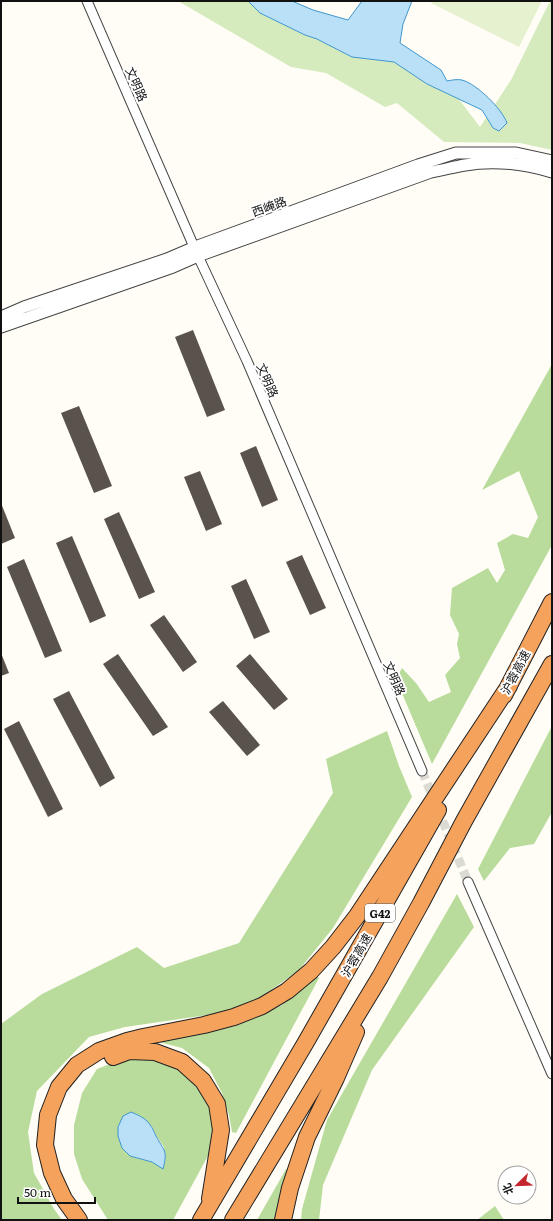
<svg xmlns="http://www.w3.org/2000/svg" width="553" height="1221" font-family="Literata,'Noto Sans SC',serif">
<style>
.green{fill:#d5ebbd}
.forest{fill:#b9dc9c;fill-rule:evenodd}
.pitch{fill:#e6f2cf}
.water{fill:#b9e0f7;stroke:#3f96cf}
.building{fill:#5a524d}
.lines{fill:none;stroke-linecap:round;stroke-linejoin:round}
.minor-tunnel{stroke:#dbdad3;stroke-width:9;stroke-dasharray:9 4.5;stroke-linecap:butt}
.minor-casing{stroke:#444;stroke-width:11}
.tertiary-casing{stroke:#444;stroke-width:13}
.motorway-casing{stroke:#222;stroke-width:18}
.minor{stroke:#fff;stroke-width:9}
.tertiary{stroke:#fff;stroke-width:11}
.motorway{stroke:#f5a25d;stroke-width:16}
.labels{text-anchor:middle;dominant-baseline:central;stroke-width:4;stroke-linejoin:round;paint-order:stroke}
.shield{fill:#fff;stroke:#585858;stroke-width:1}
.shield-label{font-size:11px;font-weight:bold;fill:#111}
.street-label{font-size:12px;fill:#111;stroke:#fff}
</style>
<rect width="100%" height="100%" fill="#fffdf5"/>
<path class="green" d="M178 1H248L260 13 305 35 317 39 352 57 394 62 427 84 458 98 480 127 511 80 550 1H552V150L520 143 444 142 397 103 385 107 326 73 291 67Z"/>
<path class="forest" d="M552 364V545L432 764 396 679 402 668 416 683 429 702 451 692 445 675 460 658 457 644 459 634 450 615 452 588 488 568 497 583 505 570 497 543 513 534 528 538 538 517 519 471 482 490Z
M552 726V812L534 844 510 848 484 881 478 869Z
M387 731 399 766 412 797 333 928 299 970 264 995 245 1006 221 1013 125 1027 89 1037 37 1091 28 1132 34 1173 54 1209 62 1220H1V1024L42 994 137 947 164 968 239 943 333 793 326 759Z
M457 894 474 927 372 1070 323 1185 319 1220H301L302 1209 327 1120Z
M316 976 319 978 236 1133 232 1132 229 1115 222 1093 209 1068 182 1048 155 1041 202 1033 239 1025 282 1005Z
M128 1057 155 1059 179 1068 199 1090 214 1115 209 1154 173 1220H108L82 1179 74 1154V1125L82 1093 97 1069ZM151 1125 157 1137 164 1147 163 1168 152 1162 130 1156 122 1148Z
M286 1169 291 1171 277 1220H257Z
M495 1206 504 1220H477Z"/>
<path class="pitch" d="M432 1H542L519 47 431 3Z"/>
<path class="water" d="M248 1H292L313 10 348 20 362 1H412L403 24 400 43 441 70 447 81C451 80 458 79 462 80 477 84 502 109 507 123L499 131 493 128 482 110 427 84 394 62 352 57 317 39 305 35 260 13Z
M131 1112C146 1118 150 1122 156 1136 164 1151 168 1150 163 1169L152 1162 130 1156 122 1148 118 1136V1127L123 1116Z"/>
<path class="building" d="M193 330 225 410 207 417 175 337Z
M79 406 112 486 94 493 61 413Z
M256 446 278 500 262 507 240 453Z
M200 471 222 524 206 531 184 477Z
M1 503 15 538 1 544Z
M119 512 155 592 139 599 104 519Z
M72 536 106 616 90 623 56 543Z
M302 555 326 608 310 615 286 562Z
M24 559 62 651 45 658 7 567Z
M246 579 270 632 254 639 231 586Z
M164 615 197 662 183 672 150 625Z
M1 653 9 673 1 676Z
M118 654 168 727 153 736 103 664Z
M250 654 288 699 274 710 236 666Z
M69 691 115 778 100 787 53 699Z
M223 701 260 745 247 756 209 712Z
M19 721 63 809 48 817 4 729Z"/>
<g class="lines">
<path class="minor-tunnel" d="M422 771 468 882"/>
<defs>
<path id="minor" d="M87 1 198 256 247 361 422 771
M468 882 552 1074"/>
<path id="tertiary" d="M1 317 24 307 167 259 195 247 418 165 456 153H516L552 161
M1 327 173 267 198 256 431 172C442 170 454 167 465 165 493 160 525 164 552 172"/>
<path id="motorway" d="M504 695 552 602
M113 1057 129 1051 155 1052 182 1062 203 1081 217 1104 221 1130 210 1199
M79 1220 64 1199 52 1173 45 1145 48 1115 59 1087 77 1065 99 1051 127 1041 143 1037 204 1025 234 1017 262 1006 287 991 311 971 333 947 357 916 509 686
M201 1220 306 1042 438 810
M233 1220 380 977 421 903 464 821 552 664
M283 1220 290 1188 307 1137 336 1078 356 1032"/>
</defs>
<use href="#minor" class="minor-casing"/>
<use href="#tertiary" class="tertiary-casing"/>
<use href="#motorway" class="motorway-casing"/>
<use href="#minor" class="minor"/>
<use href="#tertiary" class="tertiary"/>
<use href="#motorway" class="motorway"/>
</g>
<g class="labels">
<rect class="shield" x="365" y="904" width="30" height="18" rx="3"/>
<g class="shield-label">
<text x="380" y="913">G42</text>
</g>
<g class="street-label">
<text transform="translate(137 84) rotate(66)">文明路</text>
<text transform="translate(269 206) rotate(-20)">西崦路</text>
<text transform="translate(268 380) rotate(67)">文明路</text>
<text transform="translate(515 672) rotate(-62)">沪蓉高速</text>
<text transform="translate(395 678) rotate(67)">文明路</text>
<text transform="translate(356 955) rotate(-60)">沪蓉高速</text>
</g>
</g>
<rect width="553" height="1221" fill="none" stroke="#111111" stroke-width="4"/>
<g transform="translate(517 1185) rotate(247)"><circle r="19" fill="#ffffff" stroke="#a0a0a0"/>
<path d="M0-3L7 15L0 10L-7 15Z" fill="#c4262e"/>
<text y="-6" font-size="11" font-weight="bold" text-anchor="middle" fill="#111111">北</text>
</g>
<path d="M18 1197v6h77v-6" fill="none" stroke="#111111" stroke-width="2"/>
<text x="24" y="1197" font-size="12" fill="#111111" stroke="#ffffff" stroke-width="3" paint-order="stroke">50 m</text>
</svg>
